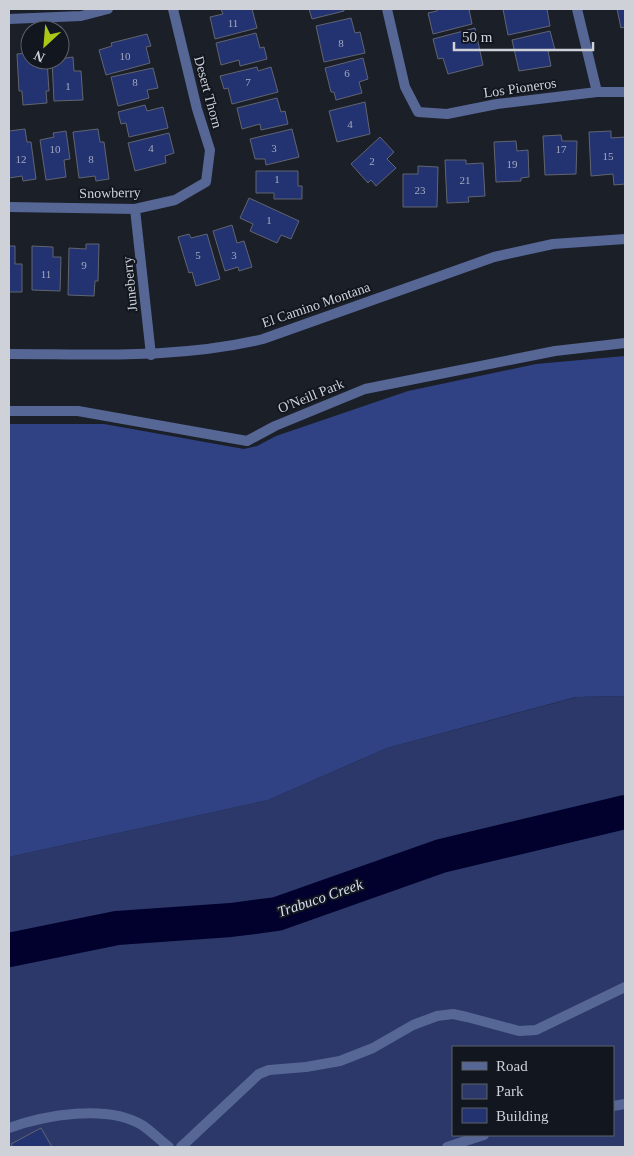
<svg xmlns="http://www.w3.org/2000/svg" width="634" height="1156" font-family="'Times New Roman',serif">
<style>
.green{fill:#2b3869;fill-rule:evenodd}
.forest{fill:#304283}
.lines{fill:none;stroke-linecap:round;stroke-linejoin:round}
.river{stroke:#02002c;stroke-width:34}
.building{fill:#233271;stroke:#616570}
.minor{stroke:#566695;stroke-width:10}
.tertiary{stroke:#566695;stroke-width:10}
.labels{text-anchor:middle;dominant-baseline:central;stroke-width:4;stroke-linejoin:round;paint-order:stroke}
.number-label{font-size:11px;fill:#a3a9be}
.street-label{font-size:14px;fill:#ced1d8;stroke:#12161f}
.water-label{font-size:15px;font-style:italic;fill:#d8dff3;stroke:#12161f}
</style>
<rect width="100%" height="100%" fill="#1b1f28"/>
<path class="green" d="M625 696V1147H9V857L268 800 387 748 577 697ZM453 1047H613V1135H453Z"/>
<path class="forest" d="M625 356V696L576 697 387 748 268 800 9 857V424H104L244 449 257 446 276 436 408 391 536 364Z"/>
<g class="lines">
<path class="river" d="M9 950 117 928 231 920 277 914 441 856 625 812"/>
</g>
<path class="building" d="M221 9H252L257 28 215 39 210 17 223 14Z
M309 9H344V11L312 19Z
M437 9H469L472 24 433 34 428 13 437 11Z
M503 9H547L550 26 508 35Z
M617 9H625V27L621 28Z
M351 18 355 33 360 32 365 53 324 62 316 26Z
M475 28 483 65 448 74 443 58 438 59 433 39Z
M550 31 555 50 548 51 551 66 519 71 512 40Z
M256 33 260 48 264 47 267 59 240 66 239 60 221 65 216 43Z
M147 34 151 46 146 47 150 63 106 75 99 50 112 46 111 43Z
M29 53 30 60H47L49 91H46L47 103 23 105 22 91H19L17 54Z
M73 57 74 71H81L83 100 54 101 52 60Z
M363 58 368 79 359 82 362 93 336 100 334 92H331L325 68Z
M257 67 258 71 271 67 278 92 232 104 228 88 224 89 220 76Z
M153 68 158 88 147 90 149 98 118 106 111 77Z
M277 98 281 112 285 111 288 124 261 130 260 124 242 129 237 108Z
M365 102 370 134 337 142 329 111Z
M145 105 147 111 163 107 168 128 129 137 126 123 121 124 118 112Z
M25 129 27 142H31L36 179 23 181 22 176 9 178V131Z
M98 129 100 142H104L109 179 96 181 95 176 79 178 73 132Z
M292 129 299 157 266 165 265 159H255L250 139Z
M66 131 70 159 64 160 66 177 46 180 40 140 54 137 53 133Z
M611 131V138L625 137V184L614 185 613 174 591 176 589 132Z
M169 133 174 153 165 156 166 163 135 171 128 143Z
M561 135 562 141H577L576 174 545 175 543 136Z
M380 137 394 152 387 159 396 168 376 186 371 180 368 183 351 164Z
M516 141 517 151 528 150 529 177 521 178V181L496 182 494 142Z
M445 160H466V164L483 163 485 196 468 197 469 202 447 203Z
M418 166 438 167 437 207H403V174H418Z
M256 171H298V186H302V199H274V193H256Z
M249 198 299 221 291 239 281 235 277 243 250 231 253 224 240 218Z
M232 225 237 243 244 241 252 267 239 271 238 267 225 271 213 231Z
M189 234 191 238 207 234 220 279 196 286 192 272 189 273 178 237Z
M86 244H99L98 281H95L94 296 68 295 69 248 86 249Z
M9 246H15V264H22V292H9Z
M32 246 53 247V257H61L60 291 32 290Z
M41 1128 52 1147H13L11 1144Z"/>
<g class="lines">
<path class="minor" d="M387 9 405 87 418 112 447 114 497 104 597 92H625
M577 9 597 92
M9 19 81 16 108 9
M9 207 135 209 175 200 206 182 210 150 197 109 173 9
M135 209 151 355
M9 411H78L247 441 275 426 365 389 555 351 625 343
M613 1106 625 1104
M9 1128C45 1115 107 1104 142 1125 151 1131 160 1140 169 1147
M181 1147 259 1074 269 1070 306 1067 340 1061 373 1048 413 1025 437 1016 453 1014 467 1017 519 1031 536 1030 625 987
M447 1147 484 1135"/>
<path class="tertiary" d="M9 354C95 354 179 359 263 339L494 257 553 244 625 239"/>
</g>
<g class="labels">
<g class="number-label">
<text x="233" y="23">11</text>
<text x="341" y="43">8</text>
<text x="125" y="56">10</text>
<text x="347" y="73">6</text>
<text x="135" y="82">8</text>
<text x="248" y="82">7</text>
<text x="68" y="86">1</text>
<text x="350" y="124">4</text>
<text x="151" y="148">4</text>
<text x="274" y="148">3</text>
<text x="55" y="149">10</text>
<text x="561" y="149">17</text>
<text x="608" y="156">15</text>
<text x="21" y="159">12</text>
<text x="91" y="159">8</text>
<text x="372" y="161">2</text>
<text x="512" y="164">19</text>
<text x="277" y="179">1</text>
<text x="465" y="180">21</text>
<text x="420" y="190">23</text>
<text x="269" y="220">1</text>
<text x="198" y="255">5</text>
<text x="234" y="255">3</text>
<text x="84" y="265">9</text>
<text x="46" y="274">11</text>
</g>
<g class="street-label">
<text transform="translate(520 88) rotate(-8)">Los Pioneros</text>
<text transform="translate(208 92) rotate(75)">Desert Thorn</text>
<text transform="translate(110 193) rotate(-1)">Snowberry</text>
<text transform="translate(130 284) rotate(-96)">Juneberry</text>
<text transform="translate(316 305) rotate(-19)">El Camino Montana</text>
<text transform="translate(311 396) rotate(-22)">O'Neill Park</text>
</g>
<g class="water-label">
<text transform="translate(320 898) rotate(-19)">Trabuco Creek</text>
</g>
</g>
<rect width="634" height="1156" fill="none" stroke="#ced1d8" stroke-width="20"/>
<rect x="452" y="1046" width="162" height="90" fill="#12161f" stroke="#5d6169"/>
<rect x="462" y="1062" width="25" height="8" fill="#566695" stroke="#5d6169"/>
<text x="496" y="1071" font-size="15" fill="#ced1d8">Road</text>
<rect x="462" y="1084" width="25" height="15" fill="#2b3869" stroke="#5d6169"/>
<text x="496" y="1096" font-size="15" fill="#ced1d8">Park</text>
<rect x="462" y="1108" width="25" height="15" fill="#233271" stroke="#5d6169"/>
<text x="496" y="1121" font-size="15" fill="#ced1d8">Building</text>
<g transform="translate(45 45) rotate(206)"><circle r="24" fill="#12161f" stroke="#5d6169"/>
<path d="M0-4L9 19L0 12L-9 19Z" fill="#aac717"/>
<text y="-8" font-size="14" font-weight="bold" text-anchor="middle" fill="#ced1d8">N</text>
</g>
<path d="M454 42v8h139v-8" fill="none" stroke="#ced1d8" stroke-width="2.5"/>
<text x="462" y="42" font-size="15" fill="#ced1d8" stroke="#12161f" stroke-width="4" paint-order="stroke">50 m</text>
</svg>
